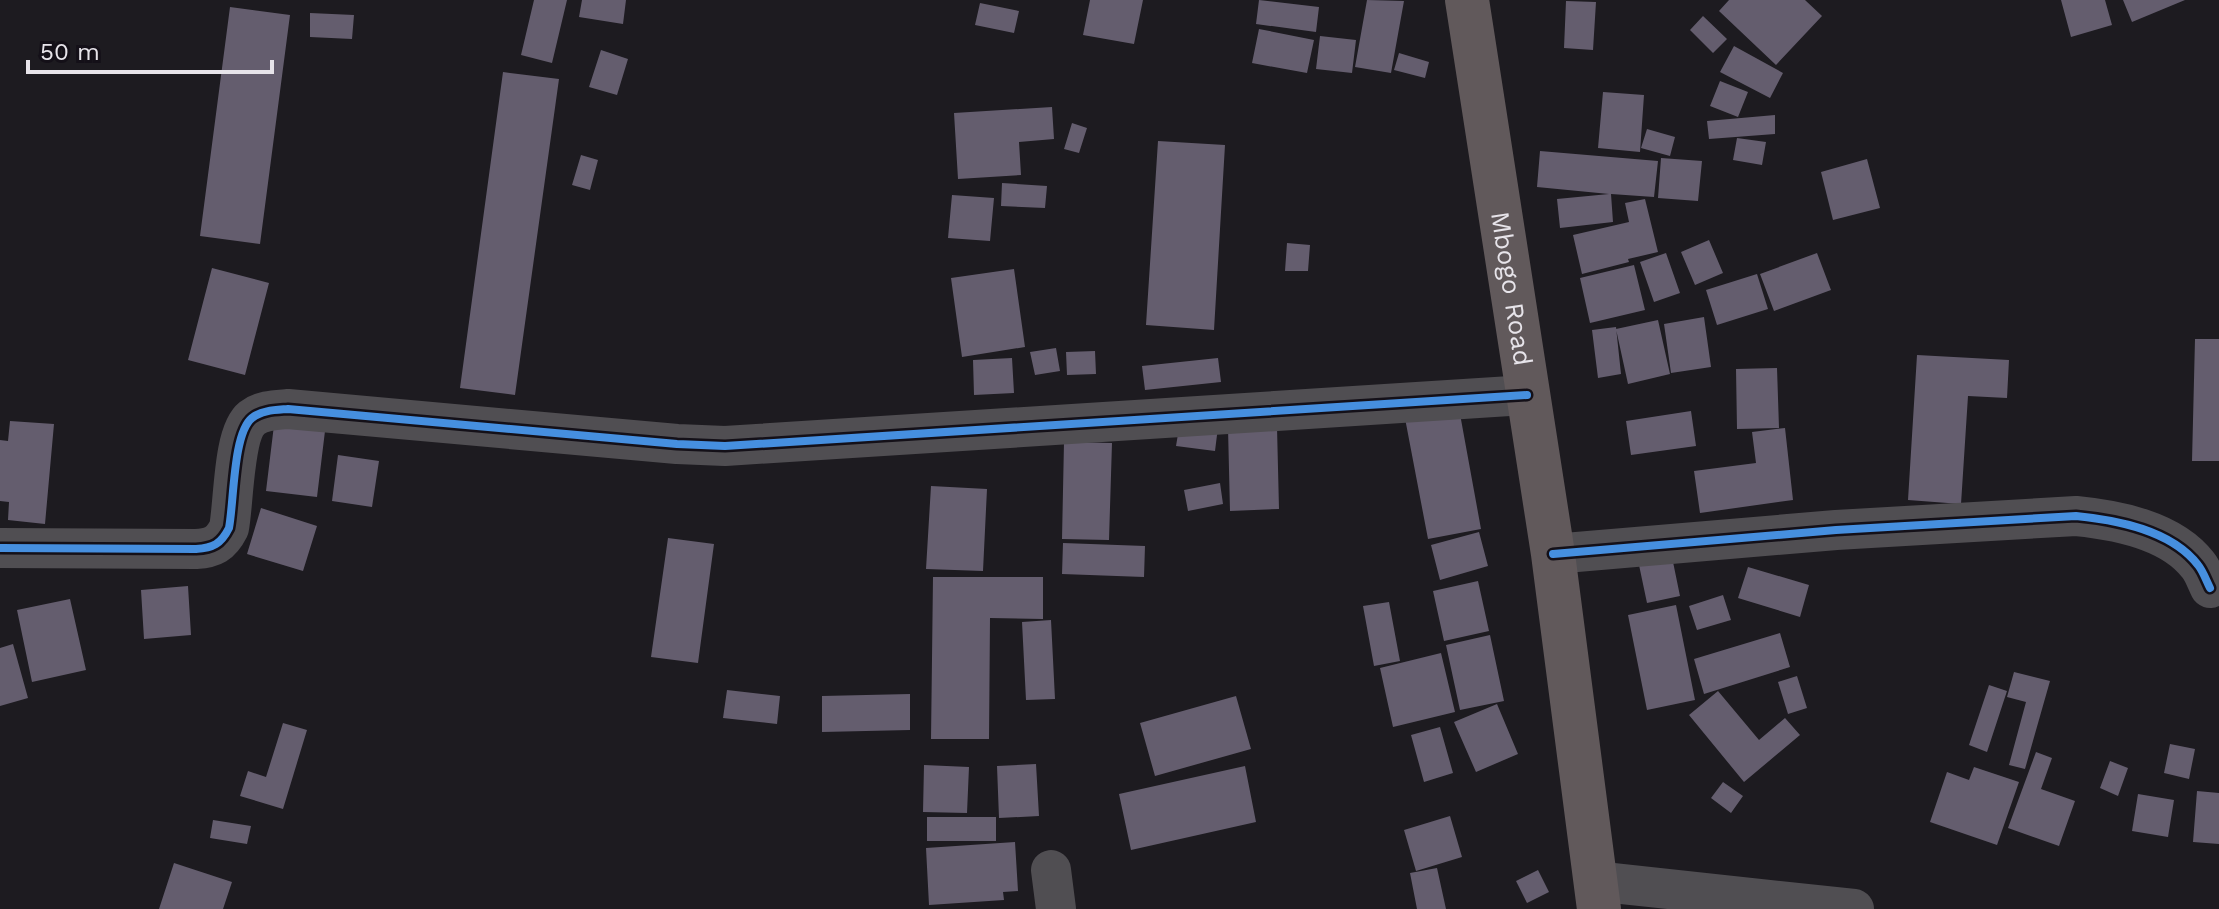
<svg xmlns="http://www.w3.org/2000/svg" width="2219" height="909" font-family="'Work Sans',sans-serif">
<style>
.building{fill:#645d6e}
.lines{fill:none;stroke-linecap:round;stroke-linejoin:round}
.minor{stroke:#504e52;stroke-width:40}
.major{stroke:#61595b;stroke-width:44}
.cycleway-casing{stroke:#141018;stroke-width:13}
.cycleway{stroke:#468fdf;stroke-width:8}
.labels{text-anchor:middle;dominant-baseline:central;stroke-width:8;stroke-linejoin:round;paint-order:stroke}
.street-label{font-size:26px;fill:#e7e4ea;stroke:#141018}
</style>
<rect width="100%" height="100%" fill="#1d1b20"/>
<path class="building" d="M534 0H567L552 63 521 55Z
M582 0H626L623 24 579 17Z
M1090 0H1143L1134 44 1083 35Z
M1259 0 1319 7 1316 32 1256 24Z
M1367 0 1404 1 1391 73 1355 67Z
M1729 0H1805L1822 16 1776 65 1719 11Z
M2061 0H2105L2112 25 2071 37Z
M2123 0H2185L2132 22Z
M1566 1 1596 2 1593 50 1564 48Z
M980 3 1019 11 1014 33 975 25Z
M230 7 290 15 260 244 200 236Z
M310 13 354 15 352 39 310 37Z
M1703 16 1727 39 1713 53 1690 30Z
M1259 29 1314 40 1307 73 1252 63Z
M1320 36 1356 40 1352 73 1316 69Z
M1734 46 1783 73 1770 98 1720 72Z
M601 50 628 59 617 95 589 87Z
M1399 53 1429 62 1425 78 1394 70Z
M503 72 559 79 515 395 460 388Z
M1720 81 1748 92 1738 117 1710 106Z
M1603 92 1644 95 1640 152 1598 148Z
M1052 107 1054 139 1019 142 1021 175 958 179 954 113Z
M1775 115V134L1709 139 1707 121Z
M1072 123 1087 128 1079 153 1064 149Z
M1647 129 1675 137 1670 156 1641 148Z
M1737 138 1766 142 1762 165 1733 160Z
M1158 141 1225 145 1214 330 1146 325Z
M1540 151 1658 161 1654 197 1611 194 1613 222 1560 228 1557 199 1609 194 1537 187Z
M581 155 598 160 590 190 572 185Z
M1661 158 1702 161 1698 201 1658 198Z
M1867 159 1880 208 1833 220 1821 172Z
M1002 183 1047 186 1045 208 1001 206Z
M952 195 994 198 990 241 948 238Z
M1645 199 1658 252 1628 259 1629 262 1582 274 1573 235 1629 222 1625 203Z
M1709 240 1723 273 1695 285 1681 252Z
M1287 243 1310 245 1308 271H1285Z
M1666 253 1680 293 1654 302 1640 262Z
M1817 253 1831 290 1774 311 1760 274Z
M1634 265 1645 310 1590 323 1580 278Z
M212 268 269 283 245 375 188 360Z
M1014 269 1025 347 962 357 951 278Z
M1757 274 1768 309 1717 325 1706 290Z
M1704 317 1711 367 1671 373 1664 324Z
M1658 320 1670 374 1628 384 1616 329Z
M1616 327 1621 374 1598 378 1592 330Z
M2195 339H2219V461H2192Z
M1056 348 1060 371 1035 375 1030 352Z
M1095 351 1096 374 1067 375 1066 352Z
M1917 355 2009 360 2007 398 1968 396 1961 504 1908 500Z
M1012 358 1014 393 974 395 973 360Z
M1218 358 1221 382 1145 390 1142 366Z
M1777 368 1779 428 1737 429 1736 369Z
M1458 403 1481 529 1428 539 1404 413Z
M1691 411 1696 446 1631 455 1626 421Z
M10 421 54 424 45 524 8 520 9 502 0 501V440L8 441Z
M1180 422 1218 427 1215 451 1176 446Z
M274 425 325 431 317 497 266 491Z
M1277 427 1279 509 1230 511 1228 428Z
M1785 428 1793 500 1700 513 1694 471 1756 463 1752 432Z
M1064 442 1112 443 1109 540 1062 539Z
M338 455 379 461 372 507 332 501Z
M1220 483 1223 504 1188 511 1184 490Z
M931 486 987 489 983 571 926 569Z
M261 508 317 526 303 571 247 554Z
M1479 532 1488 566 1440 580 1431 545Z
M668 538 714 544 698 663 651 657Z
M1063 543 1145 546 1144 577 1062 574Z
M1672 557 1680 596 1647 603 1639 565Z
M1748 567 1809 585 1800 617 1738 598Z
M933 577H1043V619L990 618 989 739H931Z
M1478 581 1489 631 1444 641 1433 591Z
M188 586 191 635 144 639 141 590Z
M1723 595 1731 620 1697 630 1689 606Z
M70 599 86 670 32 682 17 610Z
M1389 602 1400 661 1374 666 1363 606Z
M1676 605 1695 700 1647 710 1628 615Z
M1051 620 1055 699 1026 700 1022 622Z
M1780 633 1790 667 1704 694 1694 659Z
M1490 635 1504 701 1460 710 1446 645Z
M13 644 28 698 0 706V648Z
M1441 653 1455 712 1393 727 1380 668Z
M2014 672 2050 681 2025 769 2009 765 2026 702 2007 697Z
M1797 676 1807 708 1788 714 1778 682Z
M1989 685 2007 691 1987 752 1969 745Z
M727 690 780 696 777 724 723 718Z
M1718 691 1759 740 1785 718 1800 735 1744 782 1689 715Z
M910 694V730L822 732V696Z
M1236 696 1251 749 1155 776 1140 723Z
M1497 704 1518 754 1476 772 1454 722Z
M283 723 307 730 283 809 240 796 248 771 266 777Z
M1440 727 1453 773 1424 782 1411 735Z
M2170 744 2195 749 2189 779 2164 773Z
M2036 752 2052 758 2041 789 2075 801 2059 846 2008 828Z
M2110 761 2128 768 2118 796 2100 788Z
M1036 764 1039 816 999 818 997 766Z
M924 765 969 767 967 813 923 812Z
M1245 766 1256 822 1131 850 1119 794Z
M1974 767 2019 782 1997 845 1930 822 1947 772 1969 780Z
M1723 782 1743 796 1731 813 1711 798Z
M2197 791 2219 793V844L2193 842Z
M2138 794 2174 800 2168 837 2132 831Z
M1450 816 1462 857 1416 871 1404 830Z
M927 817H996V841H927Z
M213 820 251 826 247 844 210 838Z
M1015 842 1018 891 1003 892 1004 900 929 905 926 848Z
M174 863 232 882 223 909H159Z
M1437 868 1446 909H1417L1410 873Z
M1538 870 1549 892 1527 903 1516 881Z"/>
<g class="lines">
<path class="minor" d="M0 548 196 549C213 548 221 544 229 528 234 502 233 433 252 418 262 410 276 410 288 409L677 444 725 446 1527 395
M1553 554 1836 530 2076 516C2117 520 2171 530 2198 565 2203 571 2206 580 2210 588
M1051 870 1056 909
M1594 881 1854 909"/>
<path class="major" id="s1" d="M1467 0 1553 554 1599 909"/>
<defs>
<path id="cycleway" d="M0 548 196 549C213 548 221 544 229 528 234 502 233 433 252 418 262 410 276 410 288 409L677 444 725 446 1527 395
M1553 554 1836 530 2076 516C2117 520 2171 530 2198 565 2203 571 2206 580 2210 588"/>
</defs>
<use href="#cycleway" class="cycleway-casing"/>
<use href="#cycleway" class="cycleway"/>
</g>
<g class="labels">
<g class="street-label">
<text stroke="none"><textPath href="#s1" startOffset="292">Mbogo Road</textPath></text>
</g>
</g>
<path d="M28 60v12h244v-12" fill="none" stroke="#e7e4ea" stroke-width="4"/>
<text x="40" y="60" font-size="24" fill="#e7e4ea" stroke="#141018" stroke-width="6" paint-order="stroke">50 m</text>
</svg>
